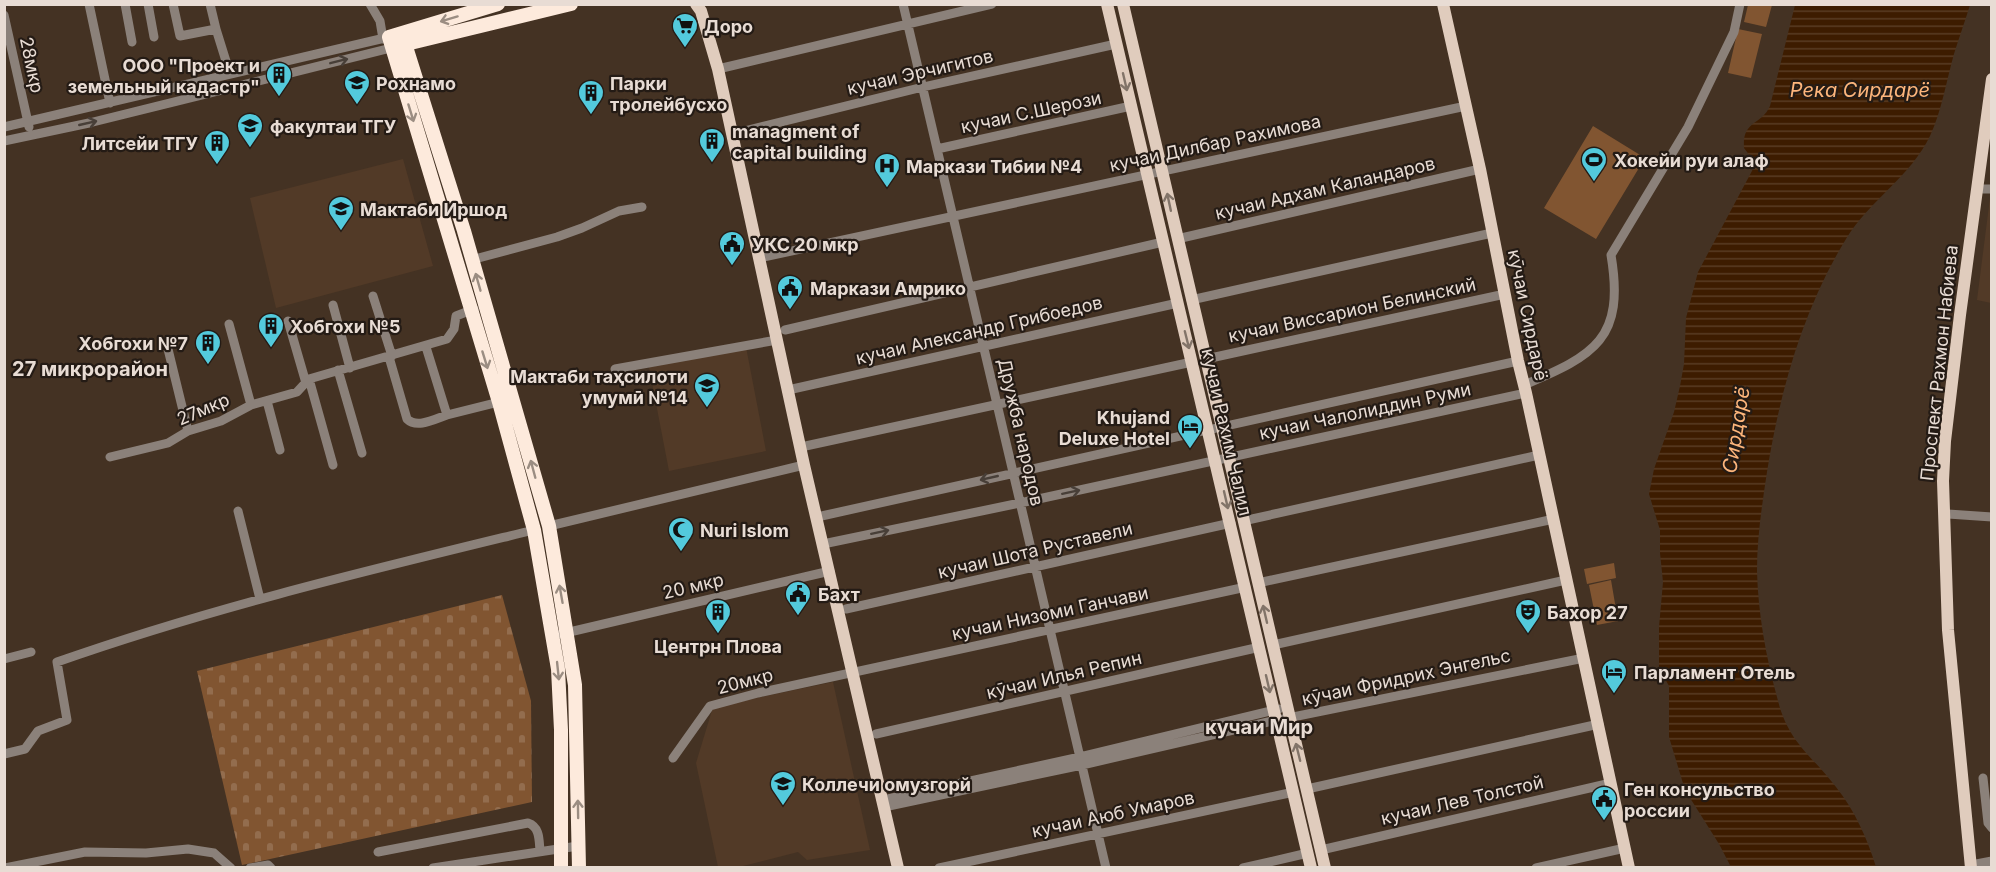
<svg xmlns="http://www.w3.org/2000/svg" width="1996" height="872" font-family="Inter,sans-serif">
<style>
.built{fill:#523a27}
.cemetery{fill:url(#cemetery-stones)}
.garden{fill:#815531}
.water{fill:url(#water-rules)}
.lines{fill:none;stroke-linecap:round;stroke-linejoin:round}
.minor{stroke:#8b817a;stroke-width:9}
.major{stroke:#e0ccbd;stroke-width:12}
.highway{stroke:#fdeadc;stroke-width:14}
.oneway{stroke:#9b8d82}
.oneway2{stroke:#483f38}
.oneway3{stroke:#827469}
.labels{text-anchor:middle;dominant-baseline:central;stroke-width:4.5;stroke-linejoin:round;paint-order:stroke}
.poi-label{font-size:18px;font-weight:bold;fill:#e8dcd4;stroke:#241b15;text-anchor:start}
.street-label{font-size:18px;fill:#e8dcd4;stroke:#241b15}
.water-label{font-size:20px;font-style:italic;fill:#fdb57b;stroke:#241b15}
.neighbourhood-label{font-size:20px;font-weight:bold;fill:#e8dcd4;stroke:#241b15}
</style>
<defs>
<pattern id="cemetery-stones" width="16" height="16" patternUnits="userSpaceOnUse" patternTransform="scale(1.5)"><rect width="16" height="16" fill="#815531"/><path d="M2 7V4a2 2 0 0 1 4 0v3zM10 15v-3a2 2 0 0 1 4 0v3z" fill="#936d4e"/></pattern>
<pattern id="water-rules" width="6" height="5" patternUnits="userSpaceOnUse" patternTransform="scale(1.5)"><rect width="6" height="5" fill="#3d1c00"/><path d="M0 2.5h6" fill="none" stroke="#593c24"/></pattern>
</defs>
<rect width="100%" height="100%" fill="#443223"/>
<path class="built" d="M403 159 433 266 276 308 250 198Z
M1991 190V303L1977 300Z
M746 347 766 451 669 471 649 367Z
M833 682 870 850 807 860 798 852 739 867H718L696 763 713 707Z"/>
<path class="cemetery" d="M502 595 531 701 532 802 242 865 197 671Z"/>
<path class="garden" d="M1748 5H1772L1766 27 1744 22Z
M1738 29 1762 34 1751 78 1728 73Z
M1593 126 1645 158 1596 239 1544 208Z
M1614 563 1616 578 1587 584 1584 569Z
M1611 580 1618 621 1597 625 1589 585Z"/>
<path class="water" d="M1795 5H1970C1965 21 1959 38 1954 54 1946 82 1942 110 1930 136 1911 176 1869 201 1846 239 1803 309 1780 391 1767 472 1762 505 1757 537 1757 571 1758 613 1766 657 1777 697 1788 743 1810 753 1836 787 1854 809 1868 840 1876 867H1731L1719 844 1685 790 1669 737V686L1659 668V627L1663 582 1660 553V530L1649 494 1654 469 1674 412 1680 386 1684 364 1686 318 1698 272 1753 169V160L1744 148C1742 120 1761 126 1770 106Z"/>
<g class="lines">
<path class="minor" d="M89 4 110 103
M125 4 132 42
M148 4 154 37
M173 4 180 36 216 29 210 4
M370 4 380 21 383 39
M903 4 1106 868
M4 15 29 127
M216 29 230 74
M718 69 992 4
M4 127 389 37
M732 134 923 87 1116 44
M4 141 89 123 391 48
M937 149 1131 106
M1983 189H1992
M1177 239 1480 169
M759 258 1466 106
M471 260 557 237 582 228 619 211 642 207
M373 296 392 356
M1191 300 1492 233
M333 305 350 368
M288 321 306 383
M229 324 251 405
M785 330 1163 242
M167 345 188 431
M426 347 447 415 499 402
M389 357 407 419C417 429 435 419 447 415
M1206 359 1505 294
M615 369 777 340
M338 370 362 453
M309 379 333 465
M1524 385C1595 355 1625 339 1611 255L1688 127 1734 32 1740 4
M788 390 1178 303
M267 401 280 450
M801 447 1192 362
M110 457 168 443 188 431 221 421 251 405 297 392 309 379 447 339 454 329 456 316 474 309
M238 511 260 599
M1948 514 1992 517
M817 517 1518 361
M1243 521 1539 455
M549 526 804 465
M823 544 1020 503 1526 393
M1258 583 1554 519
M846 609 1231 523
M561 634 830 571
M1273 645 1566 580
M4 659 31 652
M876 734 1260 647
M4 754 25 749 38 731 67 720 57 662C213 607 374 569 534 530
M673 758 710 706 758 693 1246 587
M1983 778 1988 823 1992 828
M1307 789 1599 724
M883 800 1080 757 1279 709
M884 807 1082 765 1268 722 1584 658
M1321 850 1611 783
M378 852 528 823C540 827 539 840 540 851
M1971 865 1992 861
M5 868 85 852 146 853 188 849 214 853 231 868
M250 868 268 865 271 868
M433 868 578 846
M939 868 1294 792
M1243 868 1308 853
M1536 868 1625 848"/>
<path class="major" d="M696 4 701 11 718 69 804 465 898 868
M1107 4 1311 868
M1123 4 1325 868
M1443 4 1480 169 1518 361 1526 393 1629 868
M1971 868 1948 630 1943 481 1945 441 1960 315 1992 79"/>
<path class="highway" d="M498 4 389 37 499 402 534 530 558 669 561 730V868
M402 34 464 231 549 526 575 685 579 868
M398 46 571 4"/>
</g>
<defs><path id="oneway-shaft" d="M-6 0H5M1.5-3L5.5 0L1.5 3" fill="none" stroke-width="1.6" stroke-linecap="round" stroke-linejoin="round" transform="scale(1.5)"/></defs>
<g class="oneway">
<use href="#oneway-shaft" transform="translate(449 19) rotate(163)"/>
<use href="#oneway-shaft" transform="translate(411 113) rotate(73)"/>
<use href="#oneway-shaft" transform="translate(478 282) rotate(-106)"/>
<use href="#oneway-shaft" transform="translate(485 360) rotate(73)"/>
<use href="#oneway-shaft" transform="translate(533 469) rotate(-105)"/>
<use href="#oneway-shaft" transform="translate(561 594) rotate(-100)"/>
<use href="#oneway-shaft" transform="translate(558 671) rotate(84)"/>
<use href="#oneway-shaft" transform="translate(578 809) rotate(-91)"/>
</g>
<g class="oneway2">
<use href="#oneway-shaft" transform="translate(339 61) rotate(-14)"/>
<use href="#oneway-shaft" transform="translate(88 123) rotate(-13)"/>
<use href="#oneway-shaft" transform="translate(989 478) rotate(167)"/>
<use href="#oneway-shaft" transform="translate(1071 492) rotate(-12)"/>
<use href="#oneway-shaft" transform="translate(880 532) rotate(-12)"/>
</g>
<g class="oneway3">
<use href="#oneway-shaft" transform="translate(1125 82) rotate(77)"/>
<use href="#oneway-shaft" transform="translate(1169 202) rotate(-102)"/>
<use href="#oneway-shaft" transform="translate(1187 340) rotate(76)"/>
<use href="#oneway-shaft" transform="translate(1226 500) rotate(77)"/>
<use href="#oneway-shaft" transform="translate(1265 614) rotate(-103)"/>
<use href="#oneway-shaft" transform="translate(1268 684) rotate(77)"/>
<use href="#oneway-shaft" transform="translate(1298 752) rotate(-104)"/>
</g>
<defs>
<symbol id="supermarket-pin" viewBox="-11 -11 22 30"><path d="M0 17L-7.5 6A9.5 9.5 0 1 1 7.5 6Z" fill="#53cadc" stroke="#241b15"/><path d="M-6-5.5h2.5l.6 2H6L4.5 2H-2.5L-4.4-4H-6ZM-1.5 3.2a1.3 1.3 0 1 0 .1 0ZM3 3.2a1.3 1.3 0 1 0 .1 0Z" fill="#111"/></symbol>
<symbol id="building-pin" viewBox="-11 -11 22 30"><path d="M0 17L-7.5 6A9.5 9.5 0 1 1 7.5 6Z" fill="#53cadc" stroke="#241b15"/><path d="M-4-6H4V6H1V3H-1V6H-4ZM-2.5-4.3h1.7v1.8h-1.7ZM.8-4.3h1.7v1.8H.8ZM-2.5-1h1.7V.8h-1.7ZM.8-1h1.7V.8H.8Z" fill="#111"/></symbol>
<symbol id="school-pin" viewBox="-11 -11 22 30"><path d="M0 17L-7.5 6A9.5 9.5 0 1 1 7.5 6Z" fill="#53cadc" stroke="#241b15"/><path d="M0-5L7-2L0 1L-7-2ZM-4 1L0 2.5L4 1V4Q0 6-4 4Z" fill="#111"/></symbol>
<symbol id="university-pin" viewBox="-11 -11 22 30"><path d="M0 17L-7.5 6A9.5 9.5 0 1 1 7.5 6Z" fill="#53cadc" stroke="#241b15"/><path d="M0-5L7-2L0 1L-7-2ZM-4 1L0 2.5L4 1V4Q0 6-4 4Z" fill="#111"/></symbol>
<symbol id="stadium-pin" viewBox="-11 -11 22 30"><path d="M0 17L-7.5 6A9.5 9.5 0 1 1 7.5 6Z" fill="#53cadc" stroke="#241b15"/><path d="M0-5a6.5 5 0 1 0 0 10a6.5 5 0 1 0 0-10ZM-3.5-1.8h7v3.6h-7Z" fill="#111"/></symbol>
<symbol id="hospital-pin" viewBox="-11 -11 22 30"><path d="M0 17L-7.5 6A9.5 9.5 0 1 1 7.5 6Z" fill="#53cadc" stroke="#241b15"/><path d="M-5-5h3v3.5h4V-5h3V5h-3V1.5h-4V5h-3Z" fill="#111"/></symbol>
<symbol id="civic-pin" viewBox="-11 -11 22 30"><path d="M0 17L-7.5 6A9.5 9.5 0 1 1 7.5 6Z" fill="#53cadc" stroke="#241b15"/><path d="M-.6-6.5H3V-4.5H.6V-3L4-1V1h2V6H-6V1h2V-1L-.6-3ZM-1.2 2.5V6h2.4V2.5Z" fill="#111"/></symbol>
<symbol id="hotel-pin" viewBox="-11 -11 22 30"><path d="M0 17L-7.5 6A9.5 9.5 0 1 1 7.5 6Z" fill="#53cadc" stroke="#241b15"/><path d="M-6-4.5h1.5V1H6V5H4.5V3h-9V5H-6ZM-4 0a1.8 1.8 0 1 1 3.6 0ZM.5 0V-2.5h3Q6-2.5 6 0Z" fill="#111"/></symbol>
<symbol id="mosque-pin" viewBox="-11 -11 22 30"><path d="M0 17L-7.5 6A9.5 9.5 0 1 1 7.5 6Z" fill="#53cadc" stroke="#241b15"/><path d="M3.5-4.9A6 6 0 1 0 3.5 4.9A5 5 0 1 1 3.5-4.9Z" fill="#111"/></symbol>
<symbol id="theatre-pin" viewBox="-11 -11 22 30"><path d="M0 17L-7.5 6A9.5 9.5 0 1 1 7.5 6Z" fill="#53cadc" stroke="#241b15"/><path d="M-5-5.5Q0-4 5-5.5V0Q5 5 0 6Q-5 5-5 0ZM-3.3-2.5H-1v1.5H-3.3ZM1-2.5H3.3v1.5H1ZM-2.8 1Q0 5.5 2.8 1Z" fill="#111"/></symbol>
</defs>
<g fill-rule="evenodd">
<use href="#supermarket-pin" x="670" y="11" width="30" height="40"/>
<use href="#building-pin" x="264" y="60" width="30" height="40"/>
<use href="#school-pin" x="342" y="68" width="30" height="40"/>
<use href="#building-pin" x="576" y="78" width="30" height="40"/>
<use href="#university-pin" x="235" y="111" width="30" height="40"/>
<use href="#building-pin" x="697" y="126" width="30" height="40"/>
<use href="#building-pin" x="202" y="128" width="30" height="40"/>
<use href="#stadium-pin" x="1579" y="145" width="30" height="40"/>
<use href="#hospital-pin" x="872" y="151" width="30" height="40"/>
<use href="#school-pin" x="326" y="194" width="30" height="40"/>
<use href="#civic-pin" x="717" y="229" width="30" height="40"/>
<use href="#civic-pin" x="775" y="273" width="30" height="40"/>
<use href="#building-pin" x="256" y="311" width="30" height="40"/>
<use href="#building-pin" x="193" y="328" width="30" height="40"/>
<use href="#school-pin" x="692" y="371" width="30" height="40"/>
<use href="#hotel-pin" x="1175" y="412" width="30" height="40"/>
<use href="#mosque-pin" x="666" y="515" width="30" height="40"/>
<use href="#civic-pin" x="783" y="579" width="30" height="40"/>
<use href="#building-pin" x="703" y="597" width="30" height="40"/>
<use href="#theatre-pin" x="1513" y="597" width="30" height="40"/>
<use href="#hotel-pin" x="1599" y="657" width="30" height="40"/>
<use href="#school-pin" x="768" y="769" width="30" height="40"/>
<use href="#civic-pin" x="1589" y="784" width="30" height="40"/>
</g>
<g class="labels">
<g class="poi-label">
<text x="704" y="26">Доро</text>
<text x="260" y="65" text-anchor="end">ООО "Проект и<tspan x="260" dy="21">земельный кадастр"</tspan></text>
<text x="376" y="83">Рохнамо</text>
<text x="610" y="83">Парки<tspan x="610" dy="21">тролейбусхо</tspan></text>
<text x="270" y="126">факултаи ТГУ</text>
<text x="732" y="131">managment of<tspan x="732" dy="21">capital building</tspan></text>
<text x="198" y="143" text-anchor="end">Литсейи ТГУ</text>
<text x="1614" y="160">Хокейи руи алаф</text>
<text x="906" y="166">Маркази Тибии №4</text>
<text x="360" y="209">Мактаби Иршод</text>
<text x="752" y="244">УКС 20 мкр</text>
<text x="810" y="288">Маркази Амрико</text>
<text x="290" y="326">Хобгохи №5</text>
<text x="188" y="343" text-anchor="end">Хобгохи №7</text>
<text x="688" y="376" text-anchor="end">Мактаби таҳсилоти<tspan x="688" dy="21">умумӣ №14</tspan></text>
<text x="1170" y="417" text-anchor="end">Khujand<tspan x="1170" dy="21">Deluxe Hotel</tspan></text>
<text x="700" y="530">Nuri Islom</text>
<text x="818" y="594">Бахт</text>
<text x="1547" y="612">Бахор 27</text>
<text x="718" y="646" text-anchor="middle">Центрн Плова</text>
<text x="1634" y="672">Парламент Отель</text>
<text x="802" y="784">Коллечи омузгорй</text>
<text x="1624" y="789">Ген консульство<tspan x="1624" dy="21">россии</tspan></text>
</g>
<g class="street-label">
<text transform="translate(32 65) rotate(78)">28мкр</text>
<text transform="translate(920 72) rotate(-13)">кучаи Эрчигитов</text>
<text transform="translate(1031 112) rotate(-12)">кучаи С.Шерози</text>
<text transform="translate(1215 143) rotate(-12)">кучаи Дилбар Рахимова</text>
<text transform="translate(1325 188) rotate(-13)">кучаи Адхам Каландаров</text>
<text transform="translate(1352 310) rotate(-12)">кучаи Виссарион Белинский</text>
<text transform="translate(1528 315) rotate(78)">кӯчаи Сирдарё</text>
<text transform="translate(979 330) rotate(-13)">кучаи Александр Грибоедов</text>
<text transform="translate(1939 363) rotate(-84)">Проспект Рахмон Набиева</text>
<text transform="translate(203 409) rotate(-23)">27мкр</text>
<text transform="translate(1365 411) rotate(-12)">кучаи Чалолиддин Руми</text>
<text transform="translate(1021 432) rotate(77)">Дружба народов</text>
<text transform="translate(1227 432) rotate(77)">кучаи Рахим Чалил</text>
<text transform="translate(1035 550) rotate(-13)">кучаи Шота Руставели</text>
<text transform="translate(693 586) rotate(-13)">20 мкр</text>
<text transform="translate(1050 613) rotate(-12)">кучаи Низоми Ганчави</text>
<text transform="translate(1064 675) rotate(-13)">кӯчаи Илья Репин</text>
<text transform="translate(1406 677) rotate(-12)">кӯчаи Фридрих Энгельс</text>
<text transform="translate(745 681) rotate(-14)">20мкр</text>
<text transform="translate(1462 800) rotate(-13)">кучаи Лев Толстой</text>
<text transform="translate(1113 814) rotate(-12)">кучаи Аюб Умаров</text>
</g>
<g class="water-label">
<text x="1860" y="90">Река Сирдарё</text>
<text transform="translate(1736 430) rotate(-81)">Сирдарё</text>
</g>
<g class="neighbourhood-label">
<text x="90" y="369">27 микрорайон</text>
<text x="1259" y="727">кучаи Мир</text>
</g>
</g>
<rect width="1996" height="872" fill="none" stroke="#e8dcd4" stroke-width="12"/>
</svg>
